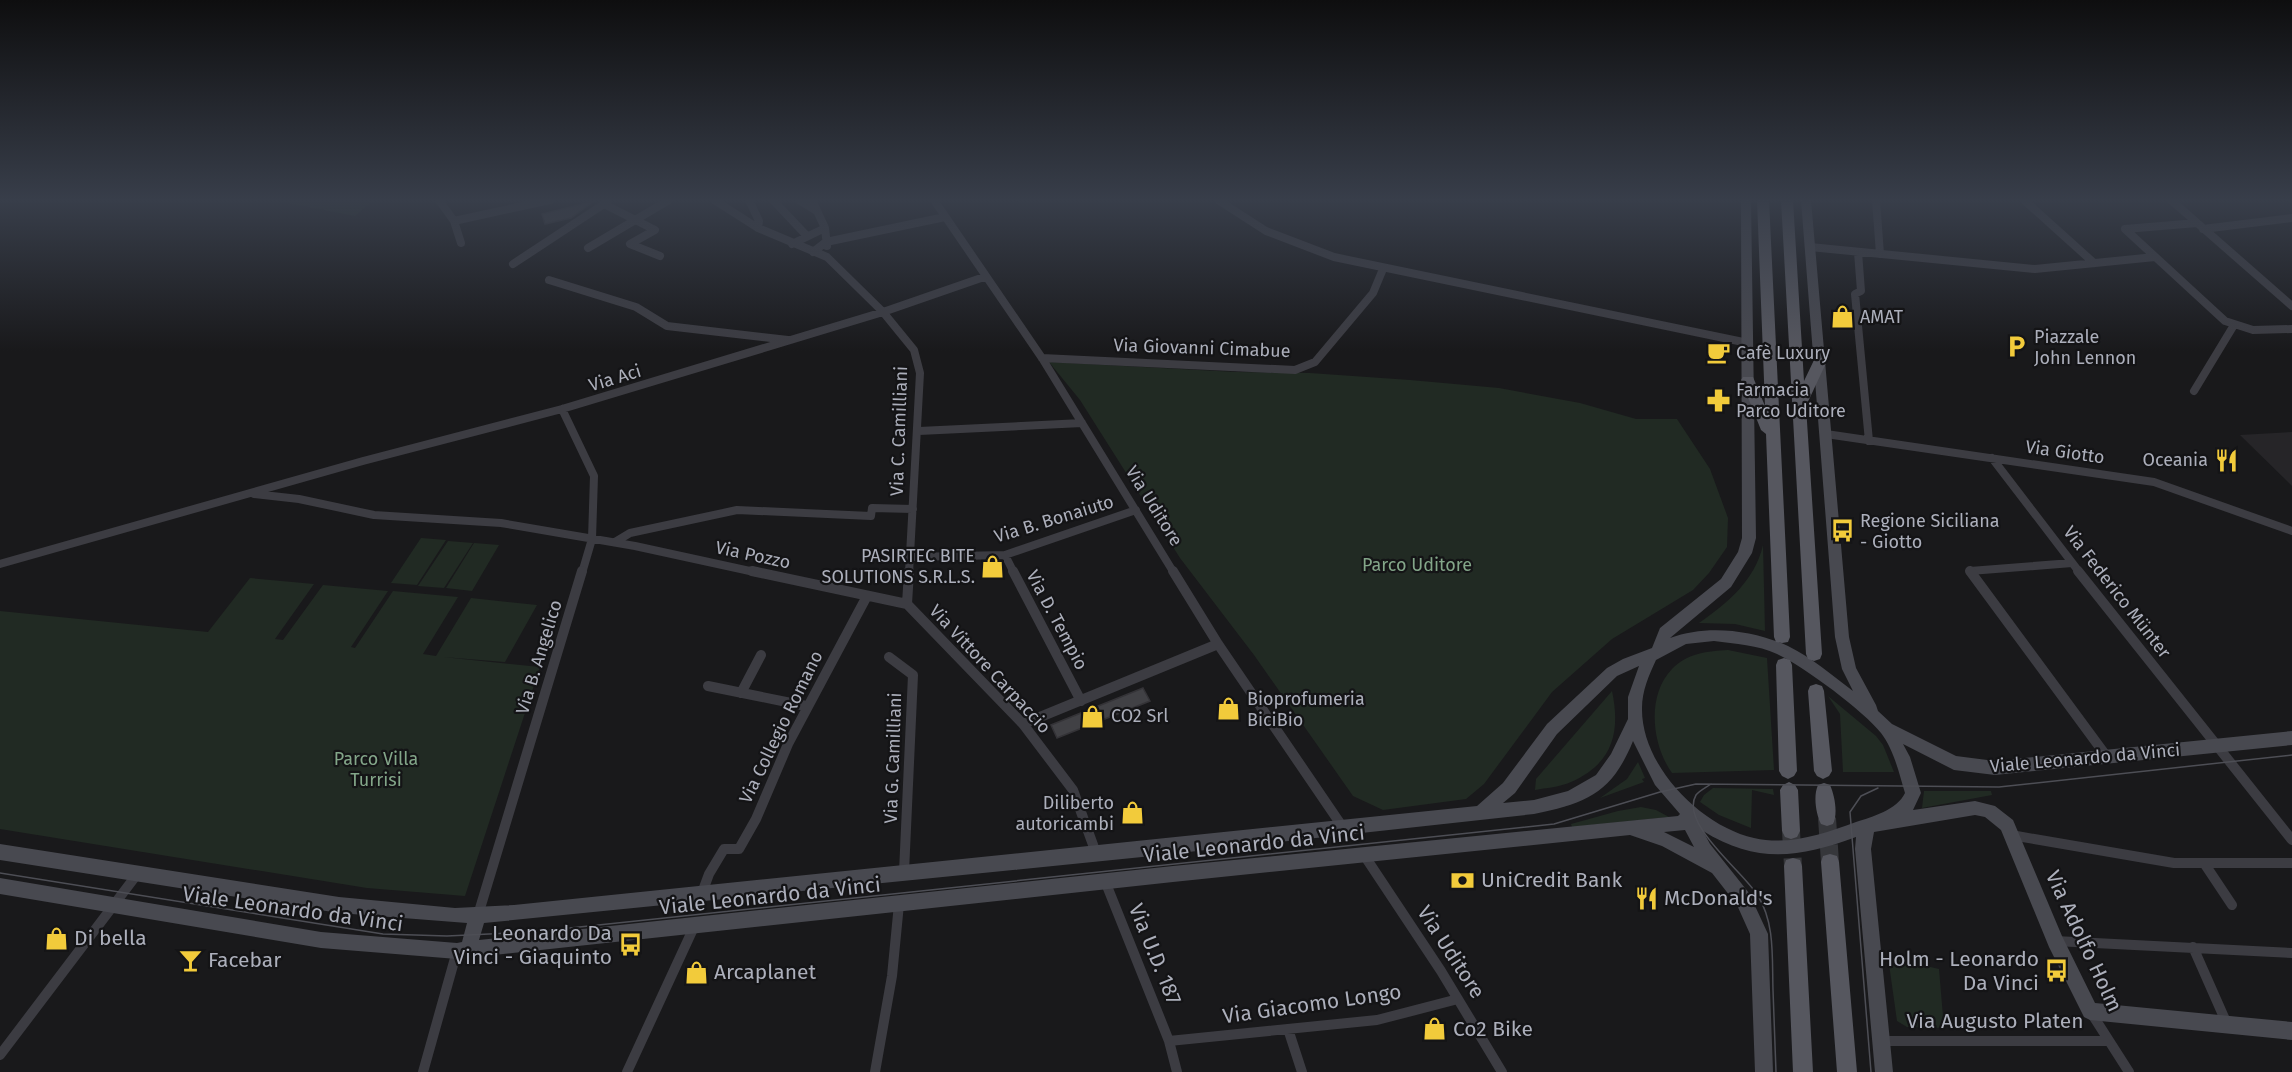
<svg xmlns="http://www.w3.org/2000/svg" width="2292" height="1072" font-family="'Fira Sans',sans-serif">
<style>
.built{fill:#262528}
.green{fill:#212a23}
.building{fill:#414145;stroke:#343337;stroke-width:1.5}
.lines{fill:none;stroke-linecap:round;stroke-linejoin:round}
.primary-tunnel{stroke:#36373b;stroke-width:18;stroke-dasharray:18 9;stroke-linecap:butt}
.street-far1{stroke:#3c3c42;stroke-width:8}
.street{stroke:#3c3c42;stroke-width:10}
.secondary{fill:#484950;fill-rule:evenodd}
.primary{fill:#56575f;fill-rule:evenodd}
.tram{stroke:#4d4e55;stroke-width:1.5}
.labels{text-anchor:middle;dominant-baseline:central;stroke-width:4.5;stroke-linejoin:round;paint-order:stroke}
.poi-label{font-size:18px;fill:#acafbb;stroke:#141416;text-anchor:start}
.street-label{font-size:18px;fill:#acafbb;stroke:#141416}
.park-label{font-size:18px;fill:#83a689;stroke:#141416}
.near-street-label{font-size:21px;fill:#acafbb;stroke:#141416}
.near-poi-label{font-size:21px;fill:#acafbb;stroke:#141416;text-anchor:start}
</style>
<rect width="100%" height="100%" fill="#19191b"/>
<path class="built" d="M2292 432V486L2240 435Z"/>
<path class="green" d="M272 200H374L355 216Z
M1049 362 1236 372 1310 373 1410 380 1499 388 1580 403 1636 419H1677L1710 469 1728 518 1727 547 1709 573 1693 590 1612 639 1552 692 1484 784 1466 799 1383 810 1353 796 1254 655 1180 558 1080 400Z
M421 538 446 540 417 585 391 583Z
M448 541 473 543 444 588 418 586Z
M474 543 499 545 472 591 446 588Z
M1763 545 1765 631 1735 624 1699 623C1728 603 1755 580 1763 545Z
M250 578 314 584 275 639 283 640 323 585 388 591 351 647 355 648 393 591 458 597 423 654 436 656 471 598 537 605 505 662 443 657 540 667 465 896 367 888 0 829V611L208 632Z
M1728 650 1767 658 1774 770 1672 773C1652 745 1646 696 1672 669 1687 653 1708 651 1728 650Z
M1612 691C1621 733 1612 764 1571 782 1560 787 1546 788 1535 790L1536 779Z
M1828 696 1876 736 1883 745 1894 772H1843L1840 714Z
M1638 762 1645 778 1642 779 1644 782 1600 798 1627 779Z
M1713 788 1773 789 1774 795 1752 790 1751 828 1719 815 1700 802 1704 795Z
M1924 791H1991L1992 795 1922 808Z
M1641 807 1656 810 1669 817 1572 827 1571 824 1618 811Z
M1888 957 1939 969 1944 1028 1907 1027 1897 1021Z"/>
<path class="building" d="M594 201 571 218 545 224 542 214Z
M1143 688 1150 701 1057 738 1051 725Z"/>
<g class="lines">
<path class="primary-tunnel" d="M1827 818 1830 862
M1791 831 1793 866"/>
<path class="street-far1" d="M439 200 454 221 461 243
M714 200 758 228 827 257 883 312 914 350 920 373 909 573
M749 200 759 221 758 228
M773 200 806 235
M799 200 817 211
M812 200 825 228 827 246
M934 200 1042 358 1174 573
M1218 200 1266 231 1334 257 1748 343
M1876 200 1880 254
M2024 200 2094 263
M2171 200 2292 306
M604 204 655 230 630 244 660 256
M454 221 550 200
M2197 223 2125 229 2225 321 2253 330 2292 329
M2203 229 2292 218
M792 244 825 228
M1810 247 2035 269 2155 257
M588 248 669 200
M813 252 826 242 945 217
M1858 252 1861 291 1855 294 1869 441
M513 264 607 202
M549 280 636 307 667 326 788 340
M1042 358 1295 370 1315 362 1373 293 1383 269
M2194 391 2234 325
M562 409 594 476 592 539 582 573
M919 431 1082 423
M1826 434 2154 482 2292 531
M1992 458 2080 573
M254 494 299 499 374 515 501 523 635 546 759 573
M615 542 630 533 737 510 871 516 872 508 913 509
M1005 555 1014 573
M910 557 1005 555 1136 510
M0 564 363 461 562 409 883 312 984 277
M1971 573 1970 571 2072 563"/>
<path class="street" d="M752 571 907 604
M1013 571 1081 701
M1173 571 1218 644 1344 829
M1970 571 2107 757
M2078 571 2292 840
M907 604 909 571
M907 604 1023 724 1073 790 1096 853
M889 657 913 675 904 872
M708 686 806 706
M741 693 761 655
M1023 724 1218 644
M2011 835 2174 863H2292
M1364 855 1441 971 1502 1072
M2204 863 2232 905
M1105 881 1169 1041 1177 1072
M702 893 709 874 724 849H739L756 819 788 744 867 596
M478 915 582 571
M2055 941 2292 953
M2193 947 2227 1024
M2090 1011 2129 1072
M1288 1029 1302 1072
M1169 1041 1377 1020 1458 999
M1881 1041H2108
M0 1055 138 873
M423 1072 457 951
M627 1072 694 927
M875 1072 892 976 899 904"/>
<path class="secondary" d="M1741 200H1751L1756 538 1752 553 1731 587 1670 638C1707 624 1753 630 1788 646 1812 658 1832 675 1853 691L1842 669 1835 637 1801 200H1811L1849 637 1856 668 1876 705 1878 711 1892 724 1956 756 1995 761 2292 731V745L1995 775 1954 770 1903 744 1910 757 1921 793 1913 810 1975 801 1995 806 2013 820 2062 936 2095 1003 2292 1022V1040L2090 1020 2084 1017 2049 947 2001 830 1985 817 1975 815 1874 832 1871 849 1893 1072H1875L1855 849 1856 837C1799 858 1756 864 1703 831L1710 844 1749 893 1768 934 1773 1072H1755L1750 934 1737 905 1712 873 1662 846 1630 835 1173 882 457 959 321 948 0 894V878L321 932 457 943 462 942 467 923 339 913 0 860V844L339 897 455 908 514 905 1477 806 1503 783 1547 724 1607 668 1623 659 1652 648 1660 628 1721 579 1738 552 1742 538ZM1714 641C1735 644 1758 645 1777 654 1803 666 1864 711 1881 733 1894 750 1899 773 1905 793 1897 810 1872 817 1856 822 1823 834 1789 846 1754 838 1700 826 1641 765 1642 708 1642 691 1649 675 1656 660L1686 644ZM1639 666 1628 697V719L1611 754 1596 775 1568 791 1534 800 1503 803 1515 793 1557 734 1617 676ZM1633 741 1655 785 1680 814 1678 816 1173 866 479 940 484 923 1152 856 1534 814C1587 803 1612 793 1633 741ZM1685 830 1694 847 1664 832Z"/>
<path class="primary" d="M1757 200H1769L1790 637 1788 642 1782 643 1776 642 1774 637 1766 434 1761 430 1741 380 1743 377H1753L1765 406Z
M1781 200H1793L1804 381 1815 358H1825L1827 361 1806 406 1822 654 1820 659 1814 661 1808 659 1806 654Z
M1784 658 1790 660 1792 665 1797 771 1794 776 1788 779 1782 776 1779 771 1776 665 1778 660Z
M1816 684 1822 686 1824 691 1832 771 1829 776 1823 779 1817 776 1814 771 1808 691 1810 686Z
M1789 782 1795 785 1798 790 1800 831 1797 837 1791 839 1785 837 1782 831 1780 790 1783 785Z
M1824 783 1830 785C1835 796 1838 814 1833 824L1827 826 1821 824C1816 814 1813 796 1818 785Z
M1830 854 1837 856 1839 862 1857 1072H1837L1821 862 1823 856Z
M1793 858 1800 860 1802 866 1813 1072H1793L1784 866 1786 860Z"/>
<path class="tram" d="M1711 784C1707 787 1699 791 1696 795 1679 824 1745 873 1758 896 1775 923 1772 958 1773 990 1774 1017 1775 1045 1776 1072
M0 873 383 934 447 936 532 932 1554 824 1660 792 1696 784 1999 787 2292 755
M1871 1072 1850 812 1861 796 1878 788"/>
</g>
<linearGradient id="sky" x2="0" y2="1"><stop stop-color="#0e0e0f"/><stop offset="0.57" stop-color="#383e4a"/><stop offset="1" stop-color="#383e4a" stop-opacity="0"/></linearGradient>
<rect width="2292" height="351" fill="url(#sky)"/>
<defs>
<symbol id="shop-bare" viewBox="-9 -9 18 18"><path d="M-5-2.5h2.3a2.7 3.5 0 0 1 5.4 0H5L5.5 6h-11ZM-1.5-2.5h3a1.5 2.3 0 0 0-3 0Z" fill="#f2cb3b" stroke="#141416" stroke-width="2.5" paint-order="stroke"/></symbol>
<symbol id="parking-bare" viewBox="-9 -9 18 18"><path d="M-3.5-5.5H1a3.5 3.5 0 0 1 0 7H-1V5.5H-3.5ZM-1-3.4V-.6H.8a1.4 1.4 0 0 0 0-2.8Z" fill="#f2cb3b" stroke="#141416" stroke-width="2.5" paint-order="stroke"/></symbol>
<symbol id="cafe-bare" viewBox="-9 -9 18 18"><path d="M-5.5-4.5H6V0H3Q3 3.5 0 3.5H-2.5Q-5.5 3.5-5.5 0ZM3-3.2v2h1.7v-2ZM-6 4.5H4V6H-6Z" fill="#f2cb3b" stroke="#141416" stroke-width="2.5" paint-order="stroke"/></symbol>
<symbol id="pharmacy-bare" viewBox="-9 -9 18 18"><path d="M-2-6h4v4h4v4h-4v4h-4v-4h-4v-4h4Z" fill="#f2cb3b" stroke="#141416" stroke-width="2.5" paint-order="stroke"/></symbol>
<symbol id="restaurant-bare" viewBox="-9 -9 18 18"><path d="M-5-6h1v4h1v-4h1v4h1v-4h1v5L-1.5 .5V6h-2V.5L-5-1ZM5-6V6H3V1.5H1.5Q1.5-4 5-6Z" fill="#f2cb3b" stroke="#141416" stroke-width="2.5" paint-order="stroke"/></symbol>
<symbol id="bus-bare" viewBox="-9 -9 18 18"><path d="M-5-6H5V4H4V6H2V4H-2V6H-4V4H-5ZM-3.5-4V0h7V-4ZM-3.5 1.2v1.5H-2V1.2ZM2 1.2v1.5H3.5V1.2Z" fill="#f2cb3b" stroke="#141416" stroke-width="2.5" paint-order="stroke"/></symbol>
<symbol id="bank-bare" viewBox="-9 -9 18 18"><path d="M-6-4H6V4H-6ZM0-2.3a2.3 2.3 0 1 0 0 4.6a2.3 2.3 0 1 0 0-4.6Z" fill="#f2cb3b" stroke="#141416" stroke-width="2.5" paint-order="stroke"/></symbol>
<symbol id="bar-bare" viewBox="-9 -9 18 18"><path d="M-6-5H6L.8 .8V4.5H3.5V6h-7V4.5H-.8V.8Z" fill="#f2cb3b" stroke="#141416" stroke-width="2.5" paint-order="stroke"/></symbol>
</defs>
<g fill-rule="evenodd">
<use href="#shop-bare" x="1826" y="300" width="33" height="33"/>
<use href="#parking-bare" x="2000" y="330" width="33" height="33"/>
<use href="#cafe-bare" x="1702" y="336" width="33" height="33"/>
<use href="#pharmacy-bare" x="1702" y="384" width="33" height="33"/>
<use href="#restaurant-bare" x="2210" y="444" width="33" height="33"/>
<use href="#bus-bare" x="1826" y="514" width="33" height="33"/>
<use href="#shop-bare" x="976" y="550" width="33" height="33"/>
<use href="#shop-bare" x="1212" y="692" width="33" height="33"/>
<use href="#shop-bare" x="1076" y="700" width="33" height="33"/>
<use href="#shop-bare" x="1116" y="796" width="33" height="33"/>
<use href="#bank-bare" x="1446" y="864" width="33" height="33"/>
<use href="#restaurant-bare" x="1630" y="882" width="33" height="33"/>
<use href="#shop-bare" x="40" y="922" width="33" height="33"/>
<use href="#bus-bare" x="614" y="928" width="33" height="33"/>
<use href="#bar-bare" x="174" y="944" width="33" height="33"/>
<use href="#bus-bare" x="2040" y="954" width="33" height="33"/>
<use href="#shop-bare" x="680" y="956" width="33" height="33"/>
<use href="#shop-bare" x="1418" y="1012" width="33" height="33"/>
</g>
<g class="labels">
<g class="poi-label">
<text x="1860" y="317">AMAT</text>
<text x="2034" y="337">Piazzale<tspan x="2034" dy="21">John Lennon</tspan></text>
<text x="1736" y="353">Cafè Luxury</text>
<text x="1736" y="390">Farmacia<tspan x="1736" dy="21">Parco Uditore</tspan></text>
<text x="2208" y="460" text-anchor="end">Oceania</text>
<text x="1860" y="521">Regione Siciliana<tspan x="1860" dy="21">- Giotto</tspan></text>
<text x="975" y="556" text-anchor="end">PASIRTEC BITE<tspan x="975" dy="21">SOLUTIONS S.R.L.S.</tspan></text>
<text x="1247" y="699">Bioprofumeria<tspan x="1247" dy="21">BiciBio</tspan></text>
<text x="1111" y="716">CO2 Srl</text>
<text x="1114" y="803" text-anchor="end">Diliberto<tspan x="1114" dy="21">autoricambi</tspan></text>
</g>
<g class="street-label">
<text transform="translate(1202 348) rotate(2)">Via Giovanni Cimabue</text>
<text transform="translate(615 378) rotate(-17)">Via Aci</text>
<text transform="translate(899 431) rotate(-88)">Via C. Camilliani</text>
<text transform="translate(2065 452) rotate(8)">Via Giotto</text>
<text transform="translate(1154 506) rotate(58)">Via Uditore</text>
<text transform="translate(1054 519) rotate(-17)">Via B. Bonaiuto</text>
<text transform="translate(753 555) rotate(12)">Via Pozzo</text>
<text transform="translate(2117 592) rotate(52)">Via Federico Münter</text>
<text transform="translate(1057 620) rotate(62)">Via D. Tempio</text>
<text transform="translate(539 657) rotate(-73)">Via B. Angelico</text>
<text transform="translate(990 669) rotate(47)">Via Vittore Carpaccio</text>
<text transform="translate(781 727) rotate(-64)">Via Collegio Romano</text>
<text transform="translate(893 758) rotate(-88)">Via G. Camilliani</text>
<text transform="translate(2085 758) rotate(-5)">Viale Leonardo da Vinci</text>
</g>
<g class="park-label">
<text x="1417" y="565">Parco Uditore</text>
<text x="376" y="759">Parco Villa<tspan x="376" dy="21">Turrisi</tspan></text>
</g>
<g class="near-street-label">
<text transform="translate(1254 844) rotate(-6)">Viale Leonardo da Vinci</text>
<text transform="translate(770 896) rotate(-6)">Viale Leonardo da Vinci</text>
<text transform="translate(293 909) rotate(8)">Viale Leonardo da Vinci</text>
<text transform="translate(2084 941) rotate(65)">Via Adolfo Holm</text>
<text transform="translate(1451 952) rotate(57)">Via Uditore</text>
<text transform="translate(1155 954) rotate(68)">Via U.D. 187</text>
<text transform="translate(1312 1004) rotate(-8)">Via Giacomo Longo</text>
<text x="1995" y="1021">Via Augusto Platen</text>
</g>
<g class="near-poi-label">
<text x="1481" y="880">UniCredit Bank</text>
<text x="1664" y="898">McDonald's</text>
<text x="612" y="933" text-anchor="end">Leonardo Da<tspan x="612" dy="24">Vinci - Giaquinto</tspan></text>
<text x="74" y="938">Di bella</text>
<text x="2039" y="959" text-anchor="end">Holm - Leonardo<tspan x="2039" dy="24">Da Vinci</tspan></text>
<text x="208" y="960">Facebar</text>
<text x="714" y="972">Arcaplanet</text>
<text x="1453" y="1029">Co2 Bike</text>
</g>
</g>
</svg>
